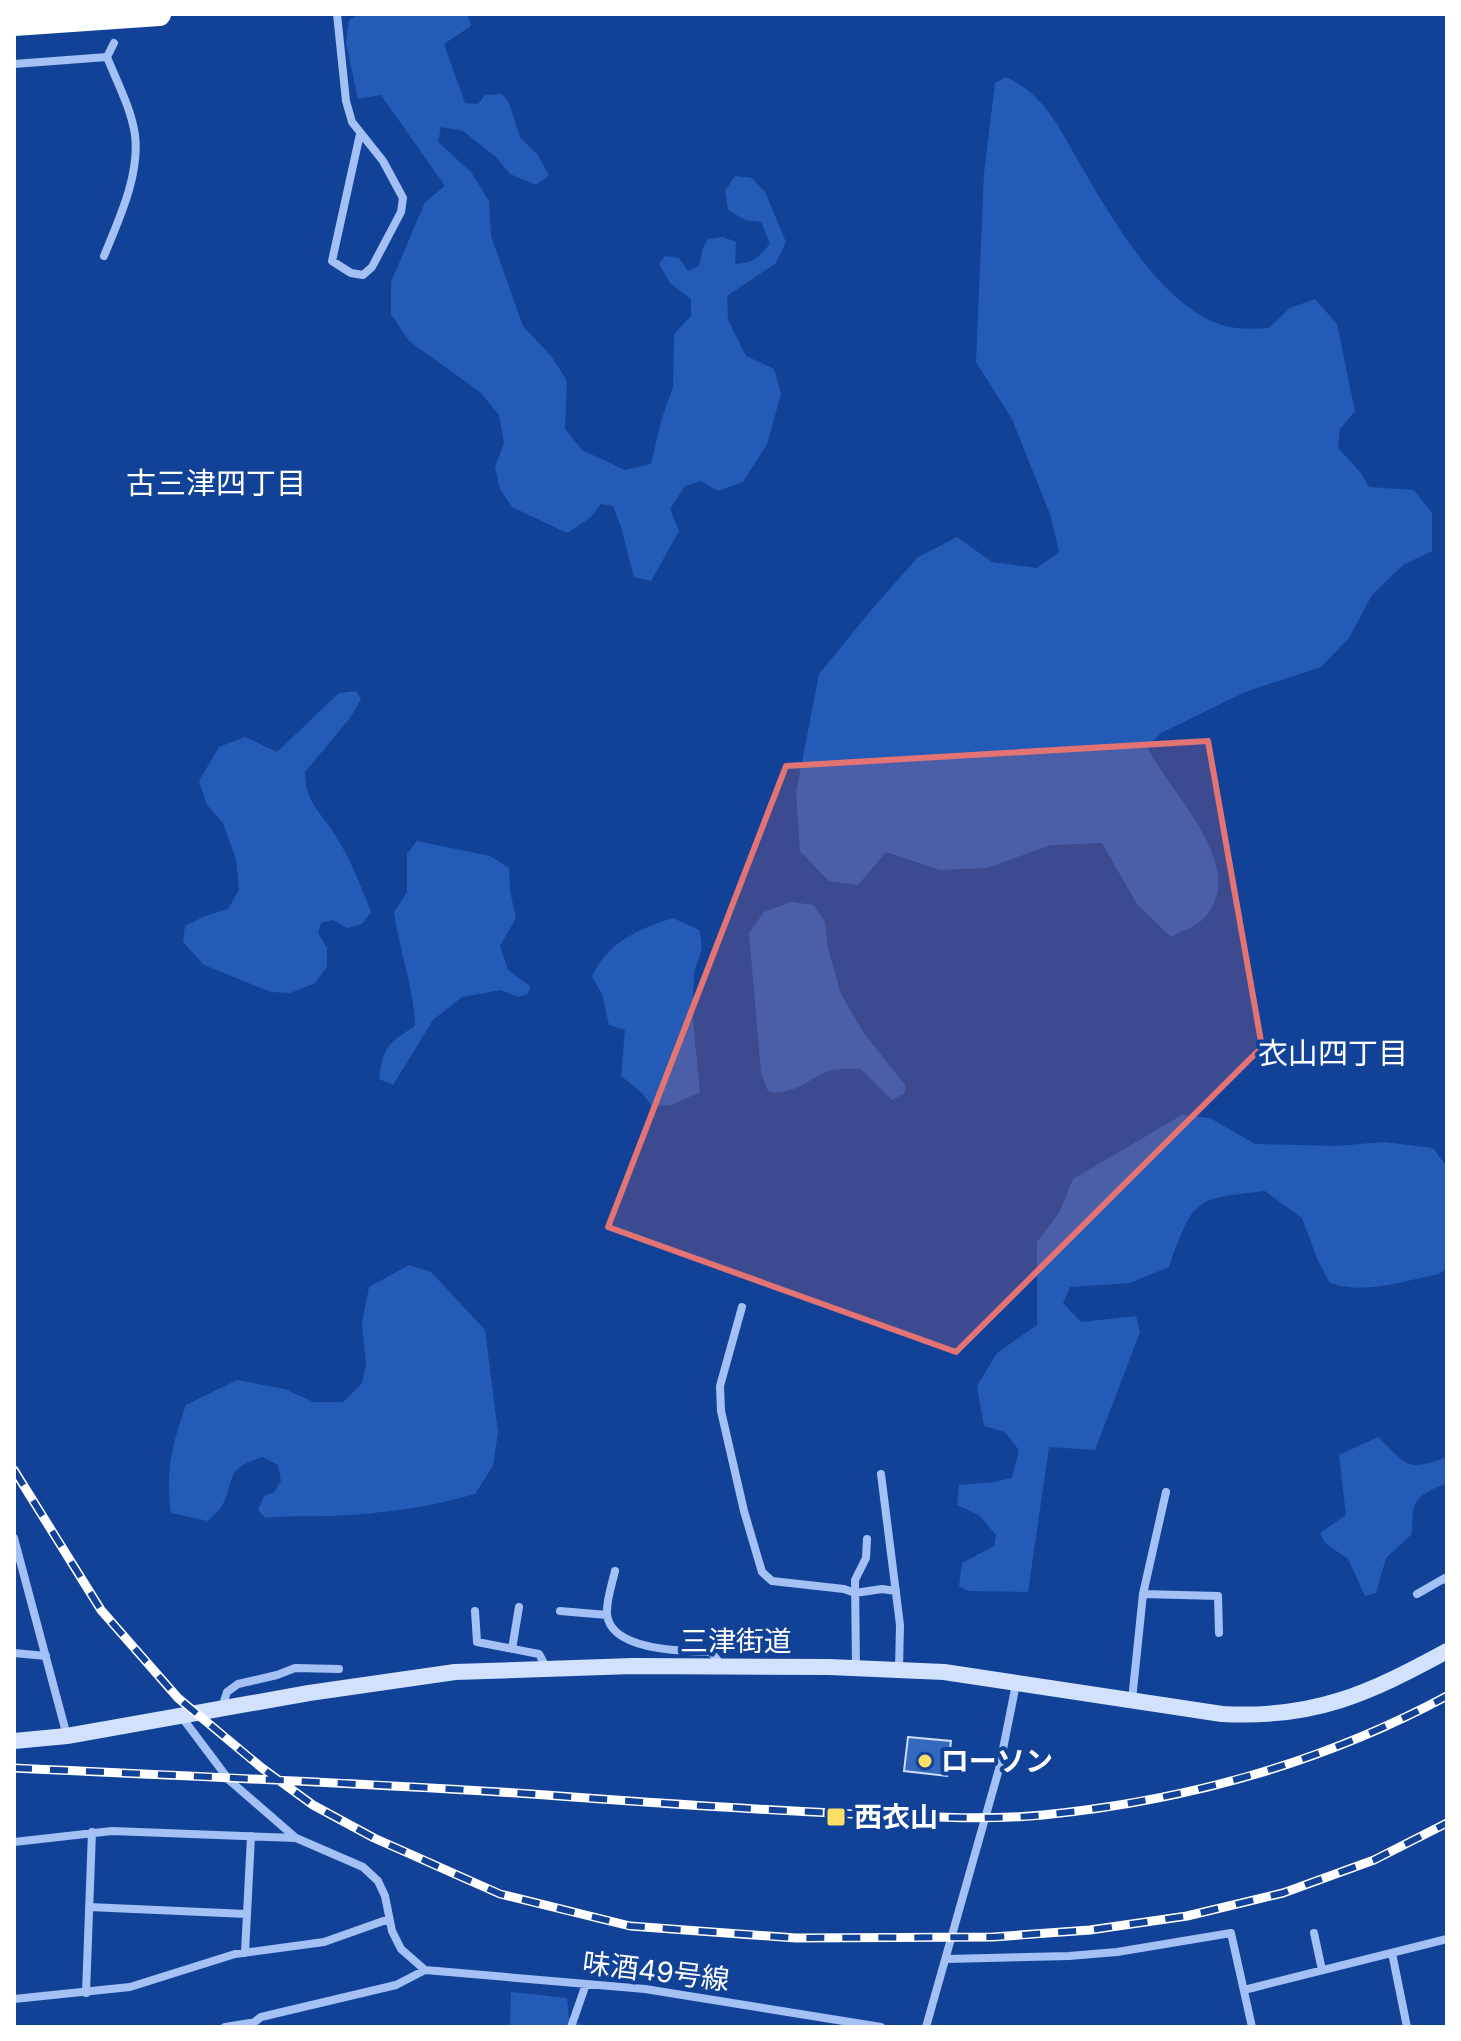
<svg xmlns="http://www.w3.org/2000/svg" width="1461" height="2041" font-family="Inter,'Noto Sans JP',sans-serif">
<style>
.green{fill:#245bb6}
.building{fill:#3569be;stroke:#cbdefd;stroke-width:2}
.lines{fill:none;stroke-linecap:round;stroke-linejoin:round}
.street{stroke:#a3c1f4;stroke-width:8}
.secondary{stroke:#d2e2fd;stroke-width:16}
.highway{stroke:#fff;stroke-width:24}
.rail-casing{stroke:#fff;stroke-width:9}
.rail{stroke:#124298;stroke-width:6;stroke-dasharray:18;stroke-linecap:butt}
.marked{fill:#e47373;fill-opacity:0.2;stroke:#e47373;stroke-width:6;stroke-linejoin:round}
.poi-dot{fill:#ffde65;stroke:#124298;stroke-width:3}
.labels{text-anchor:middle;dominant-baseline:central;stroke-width:8;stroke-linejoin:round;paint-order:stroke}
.street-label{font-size:28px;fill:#fff;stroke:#124298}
.poi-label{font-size:28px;font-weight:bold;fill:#fff;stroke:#124298;text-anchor:start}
.neighbourhood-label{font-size:30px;fill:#fff;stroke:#124298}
</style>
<rect width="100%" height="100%" fill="#124298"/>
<path class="green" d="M360 14H467L471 26 444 44 465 103 478 104 485 95 502 94 509 103 520 137 537 154 549 175 536 185 510 174 496 157 463 131 441 127 438 142 471 172 489 201 491 236 523 326 552 357 567 381 565 429 582 450 625 470 651 464 662 418 673 387 674 334 691 316V299L670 283 659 264 665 256 679 258 688 271 699 266 703 248 708 239 723 237 736 242 735 264C751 264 762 256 770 243L761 222 745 220 728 210 725 191 735 176 752 178 765 192 786 242 776 263 727 296 728 320 746 356 774 369 781 394 767 444 743 482 718 491 701 481 685 486 670 509 679 531 651 581 634 577 621 527 613 506 601 504 590 518 567 533 512 507 500 489 495 467 504 443 499 415 480 392 409 341 391 314V282L425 202 445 186 381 95 358 99 346 43 349 20Z
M1006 77C1043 94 1058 125 1077 159 1108 212 1156 298 1214 322 1231 330 1251 329 1269 328L1290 308 1315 299 1337 324 1355 411 1340 429 1338 448 1361 473 1369 487 1414 490 1432 513V551L1403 565 1372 595 1349 638 1321 667 1245 692 1161 733 1147 747C1169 792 1251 868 1204 918 1196 927 1181 931 1171 937L1137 904 1102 843 1051 845 987 868 940 870 886 852 858 885 829 881 800 851 796 793 819 674 873 608 918 557 957 537 992 562 1037 568 1059 552 1050 514 1012 419 976 362 984 173 995 83Z
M356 691 361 699 350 718 305 772C306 805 321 811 337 838 351 861 361 886 371 912L362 924 347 928 333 920 321 923 318 933 327 948V967L315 983 290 993 271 992 204 965 183 942 185 926 205 916 228 909 239 890 236 859 223 823 207 805 199 781 219 747 245 737 277 752 339 693Z
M417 841 490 856 509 868 510 891 516 918 500 946 508 970 530 986 528 994 518 997 501 990 462 997 433 1020 393 1085 379 1079C383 1046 389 1043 415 1026 414 987 399 950 394 912L407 892V854Z
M791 902 813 905 825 922 828 949 841 994 863 1032 905 1085V1093L892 1100 861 1069C851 1069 838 1068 829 1071 808 1079 792 1097 768 1091L761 1072 749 933 764 912Z
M673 918 699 930C706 957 696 955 694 978 690 1016 697 1055 700 1092L672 1105 652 1106 642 1093 621 1076 625 1030 609 1025 602 994 592 977C606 943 640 928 673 918Z
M1182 1115 1210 1118 1255 1144 1337 1146 1384 1142 1433 1148 1447 1167V1268L1439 1274C1403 1281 1365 1295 1330 1283L1318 1261 1302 1218 1265 1191C1193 1199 1194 1198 1169 1267L1130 1283 1070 1287 1063 1303 1081 1322 1136 1316 1140 1332 1095 1450 1049 1447 1028 1592 969 1591 959 1586 962 1563 994 1546 996 1535 979 1515 957 1505 959 1485 994 1482 1012 1478 1019 1450 1005 1432 984 1426 977 1386 997 1353 1037 1325V1242L1059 1213 1073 1179Z
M409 1265 431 1272 485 1330 498 1432 493 1466 475 1494C431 1507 379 1514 333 1516 310 1517 288 1515 265 1518L258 1510 264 1496 274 1492 281 1481 278 1465 263 1457C224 1468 236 1478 222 1506 219 1511 212 1516 208 1521L171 1513C165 1472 172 1444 186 1405L237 1380 285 1389 313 1402H343L362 1383 366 1364 362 1323 369 1287Z
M1378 1437C1408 1466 1406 1472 1447 1457V1483C1415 1496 1412 1499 1412 1534L1386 1558 1376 1593 1365 1596 1348 1559 1325 1543 1320 1533 1346 1515 1339 1455Z
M511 1992 567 1998 569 2018 586 2027H510Z"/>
<path class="building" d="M908 1737 951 1741 947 1776 904 1771Z"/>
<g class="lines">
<path class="street" d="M337 14 346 101 352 122 383 161 403 198 401 212 372 267 363 275 351 273 332 261 360 134
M14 64 107 57 114 43
M104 256C119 219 140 175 135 135 131 108 117 82 107 57
M742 1307 720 1386 721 1411 744 1511 762 1572 772 1581 844 1589 855 1593 882 1589 896 1591
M881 1474 900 1625 899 1669
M14 1538 67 1736
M615 1571C612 1584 606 1601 607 1614 610 1651 684 1651 711 1652L723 1667
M1143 1594 1218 1596 1219 1633
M1417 1594 1445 1578 1447 1581
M475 1611 477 1642 539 1654 547 1669
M560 1611 607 1615
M512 1649 519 1607
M14 1653 46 1656
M856 1667 855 1580 866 1558 867 1539
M1132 1700 1143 1594 1166 1492
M222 1708 227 1692 238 1684 277 1675 295 1668 339 1669
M181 1716 229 1780 296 1838 363 1867 378 1881 385 1896 392 1931 401 1949 425 1970
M14 1842 112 1831 296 1838
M89 1907 247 1914
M1314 1933 1322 1970
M245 1953 251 1836
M1392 1953 1407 2027
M946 1959 1069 1956 1117 1952 1231 1933 1252 2027
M1244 1990 1447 1939
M86 1993 92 1832
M14 1999 130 1987 235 1954 324 1942 389 1919
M225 2027 250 2023
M248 2027 261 2017 396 1985 425 1970 645 1989 881 2027
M571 2027 586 1984
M926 2027 999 1769 1016 1684"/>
<path class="secondary" d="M14 1741 67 1736 309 1693 455 1672 633 1666 829 1667 944 1672 1222 1714C1314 1719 1368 1694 1447 1651"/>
<path class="highway" d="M14 24 159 14"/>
<defs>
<path id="rail" d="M14 1470 101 1610 178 1698 262 1768 313 1805 374 1838 500 1894 630 1926 796 1938 993 1937 1090 1930 1187 1916 1283 1893 1374 1860 1447 1823
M14 1768C187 1776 360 1783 532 1794 639 1802 746 1809 853 1814 916 1816 980 1821 1043 1815 1183 1801 1322 1763 1447 1696"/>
</defs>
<use href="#rail" class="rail-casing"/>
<use href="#rail" class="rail"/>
</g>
<path class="marked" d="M1208 741 1262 1047 956 1352 608 1227 786 766Z"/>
<g class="poi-dot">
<circle cx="925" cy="1761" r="8"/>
<rect x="826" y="1807" width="20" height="20" rx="4"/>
</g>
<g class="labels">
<g class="street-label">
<text x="736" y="1641">三津街道</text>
<text transform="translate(656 1971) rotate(7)">味酒49号線</text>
</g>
<g class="poi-label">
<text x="941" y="1761">ローソン</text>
<text x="854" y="1817">西衣山</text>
</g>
<g class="neighbourhood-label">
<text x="216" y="483">古三津四丁目</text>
<text x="1333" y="1053">衣山四丁目</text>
</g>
</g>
<rect width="1461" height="2041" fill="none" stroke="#ffffff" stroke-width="32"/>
</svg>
